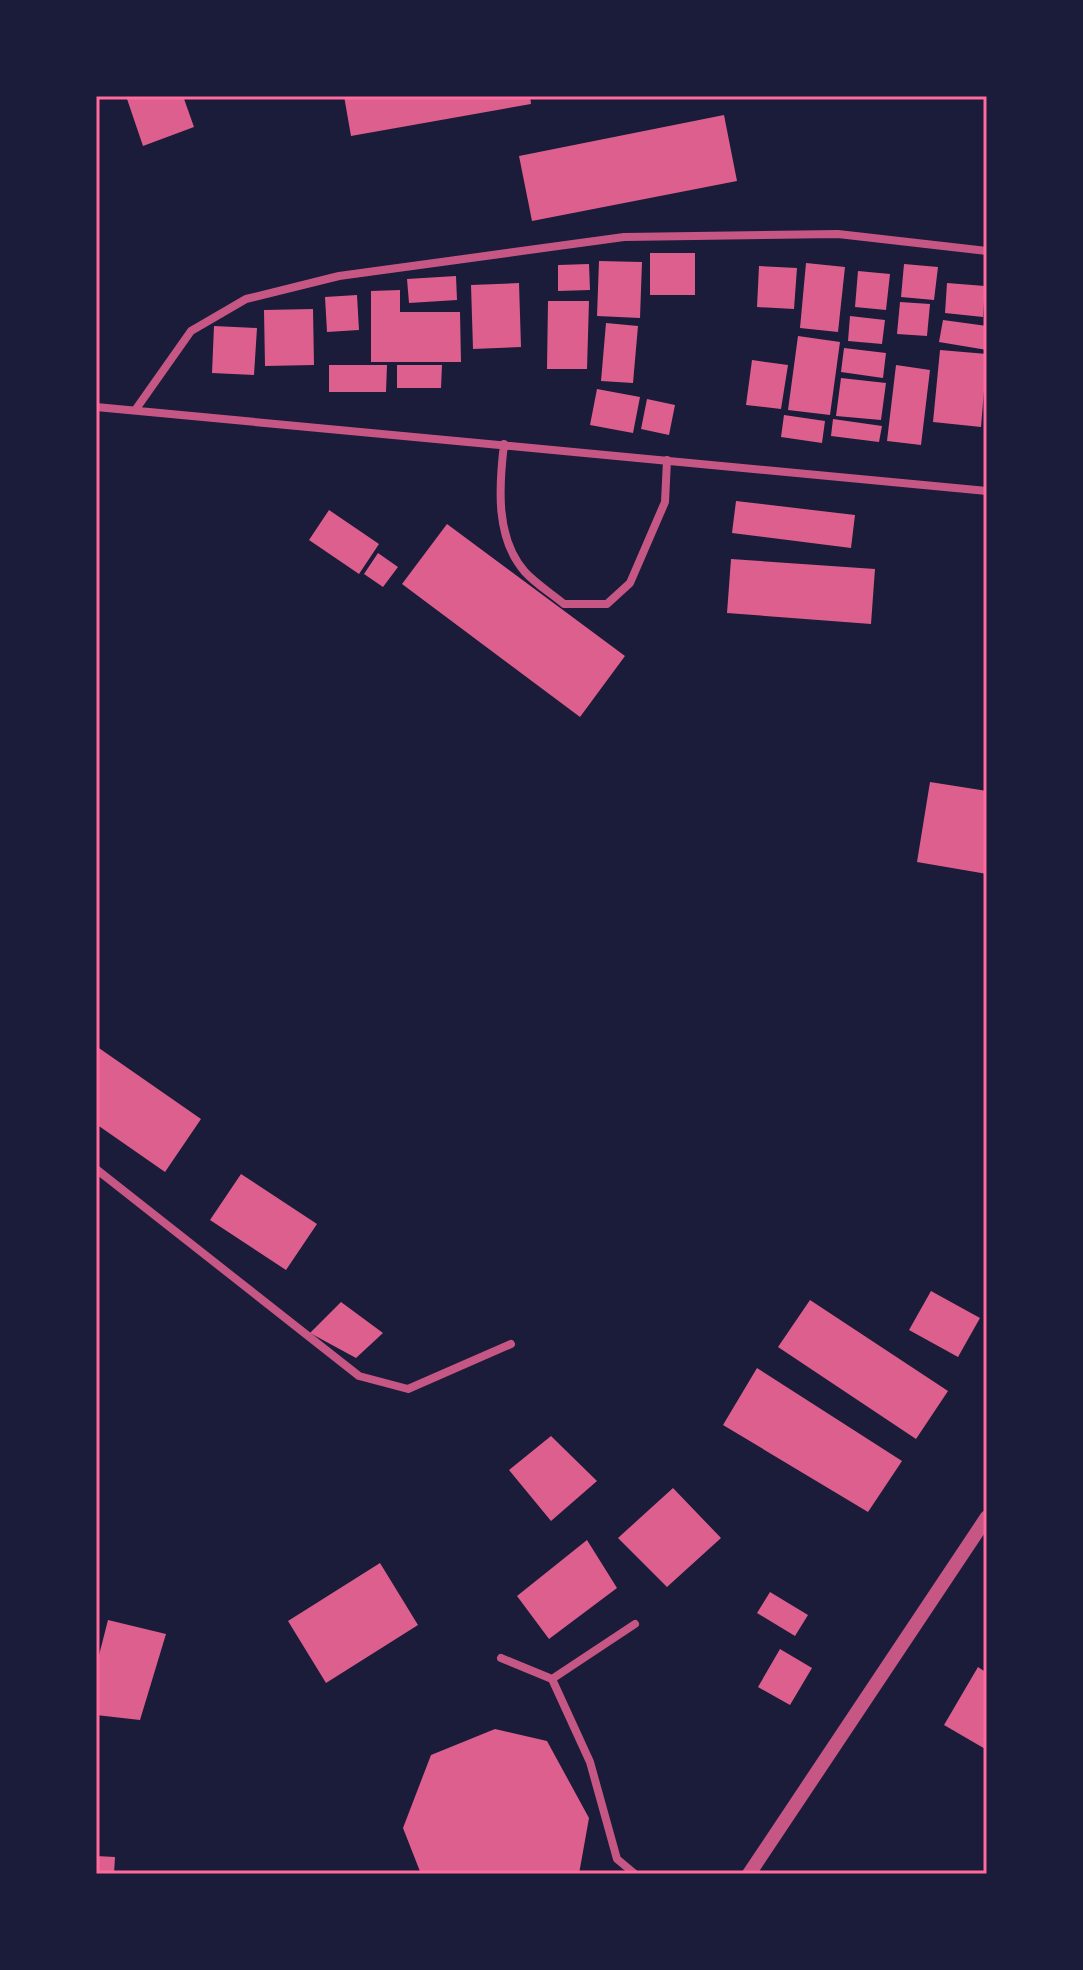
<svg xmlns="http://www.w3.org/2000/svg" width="1083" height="1970" font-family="'Golos Text',sans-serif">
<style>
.building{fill:#dd5f8e}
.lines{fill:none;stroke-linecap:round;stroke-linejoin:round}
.minor{stroke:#c65784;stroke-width:8}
.tertiary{stroke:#c65784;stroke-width:14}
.neatline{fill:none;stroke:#ff6b9d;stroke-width:3}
</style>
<rect width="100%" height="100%" fill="#1b1b3a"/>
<path class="building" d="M126 96H183L194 127 143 146Z
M344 96H530L531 104 351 136Z
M724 115 737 181 532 221 519 156Z
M650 253H695V295H650Z
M599 261 642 262 640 318 597 316Z
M806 263 845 267 838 332 800 328Z
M589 264 590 290 558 291V265Z
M904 264 938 267 934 300 901 297Z
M759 266 797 268 794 309 757 307Z
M858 271 890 274 886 310 855 307Z
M456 276 457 300 409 303 407 279Z
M519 283 521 347 473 349 471 285Z
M947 283 985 286 983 317 945 313Z
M400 290V312H460L461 362H371V291Z
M357 295 359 330 327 332 325 297Z
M548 301H589L587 369H547Z
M900 302 930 304 927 336 897 334Z
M313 309 314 365 265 366 264 310Z
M850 316 885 320 882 344 848 341Z
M943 320 987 326V350L939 342Z
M606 323 638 326 633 383 601 381Z
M214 326 257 328 254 375 212 373Z
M798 336 840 342 830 415 788 410Z
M844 348 886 353 883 378 841 372Z
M940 350 987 354 981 427 933 422Z
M752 360 788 365 781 409 746 405Z
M329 365H387L386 392H329Z
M397 365H442L441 388H397Z
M896 365 930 370 921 445 887 441Z
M841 378 886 383 881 420 836 416Z
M597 389 640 397 633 433 590 425Z
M647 399 675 405 669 435 641 429Z
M784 415 825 421 822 443 781 437Z
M833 419 882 426 879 442 831 436Z
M736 501 855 515 851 548 732 533Z
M329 510 379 544 359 574 309 540Z
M447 524 625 656 580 717 402 584Z
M378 553 398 567 383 587 364 574Z
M731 559 875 569 871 624 727 613Z
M930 782 987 791V874L917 862Z
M96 1046 201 1119 165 1172 96 1124Z
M241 1174 317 1224 286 1270 210 1220Z
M931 1291 980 1318 958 1357 909 1330Z
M810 1300 948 1391 916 1439 778 1347Z
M341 1302 383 1333 356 1358 310 1333Z
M757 1368 902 1461 868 1512 723 1425Z
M551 1436 597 1481 551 1521 509 1470Z
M673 1488 721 1538 667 1587 618 1538Z
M587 1540 617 1588 549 1639 517 1596Z
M380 1563 418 1625 326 1683 288 1621Z
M770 1592 808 1615 795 1636 757 1613Z
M108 1620 166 1634 140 1720 96 1715V1667Z
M780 1649 812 1668 790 1705 758 1687Z
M978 1667 987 1673V1750L944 1725Z
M495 1729 547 1741 589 1818 579 1874H421L403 1828 431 1755Z
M96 1856 115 1857 114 1874H96Z"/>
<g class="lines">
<path class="minor" d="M96 407 987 491
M136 409 191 331 246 299 339 276 624 237 838 234 987 251
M504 444C499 486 495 538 525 572 536 584 552 594 564 604H607L630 583 665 502 667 460
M96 1169 359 1376 408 1389 511 1344
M501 1658 552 1679 590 1762 617 1859 635 1874
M552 1679 635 1624"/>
<path class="tertiary" d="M749 1874 987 1517"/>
</g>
<rect width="1083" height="1970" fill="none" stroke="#1b1b3a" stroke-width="196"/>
<rect x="98" y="98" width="887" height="1774" class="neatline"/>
</svg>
